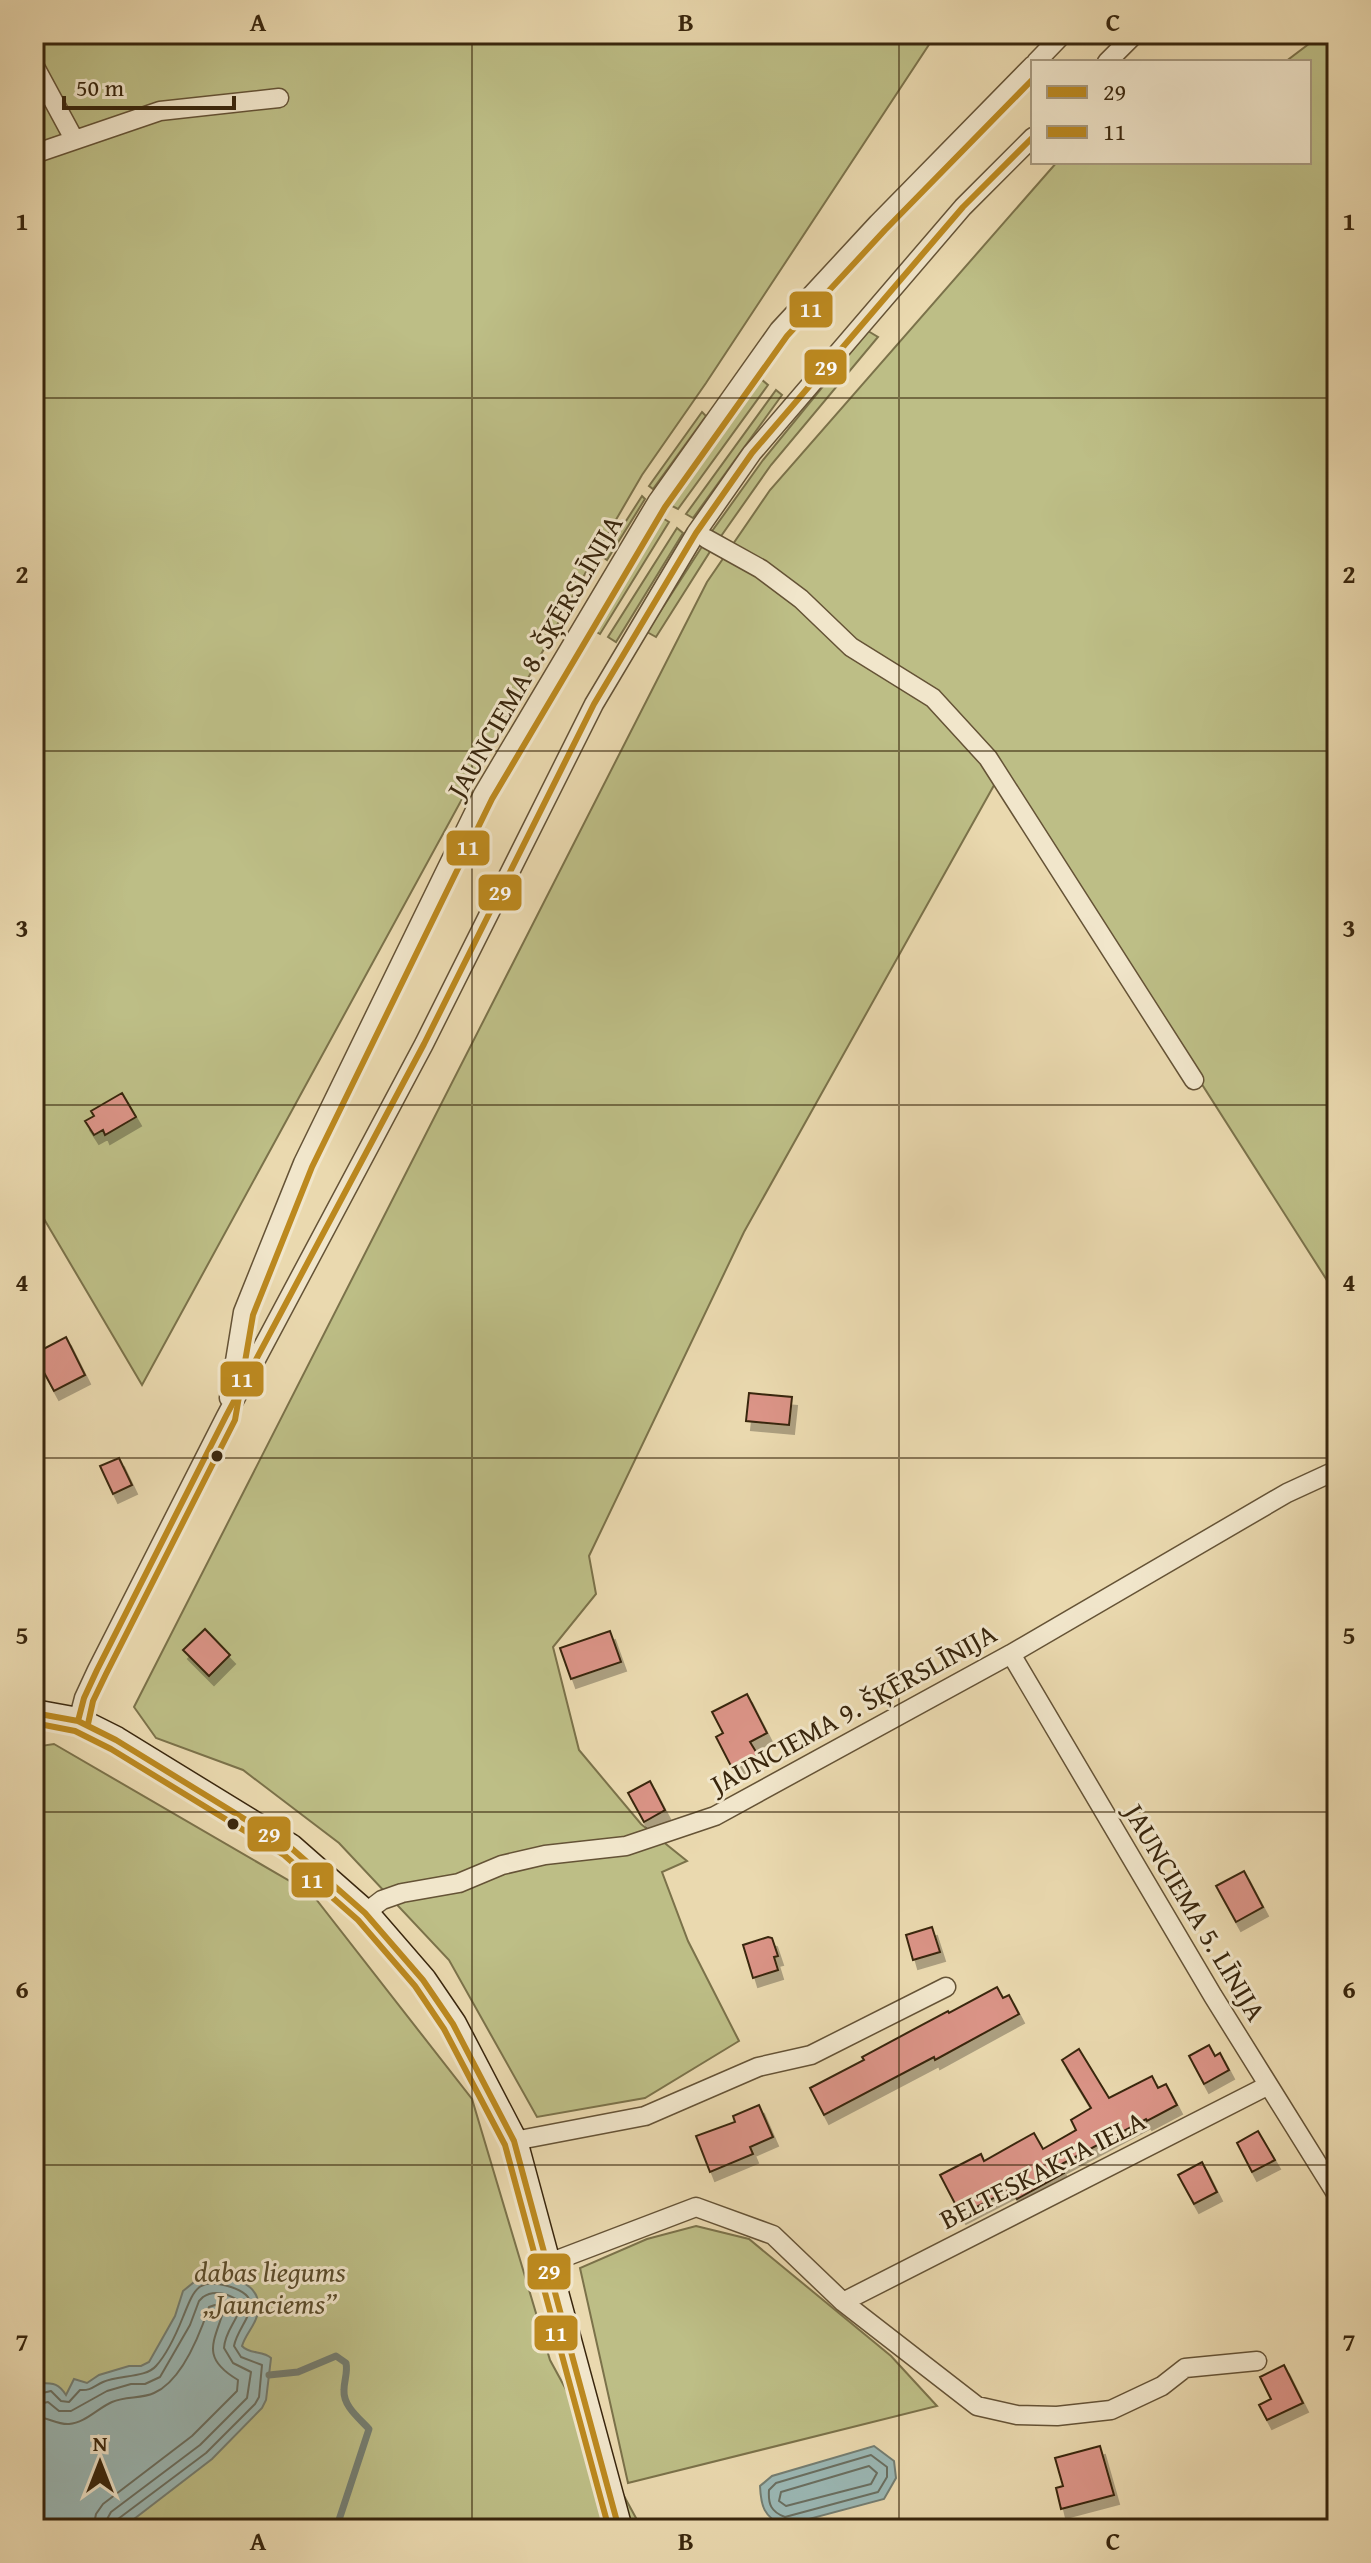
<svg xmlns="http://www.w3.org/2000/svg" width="1371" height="2563" font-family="'Gentium Book Plus',serif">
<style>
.green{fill:#bdbe86;stroke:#7b724a;stroke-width:2}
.water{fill:#9bb8b5;stroke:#747e72;stroke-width:2}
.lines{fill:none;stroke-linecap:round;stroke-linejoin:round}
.shore{stroke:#6a6f61;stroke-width:2}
.stream{stroke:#747e72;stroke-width:7}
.building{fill:#db9487;stroke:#39260d;stroke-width:2;filter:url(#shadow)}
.street-casing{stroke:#655336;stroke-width:21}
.secondary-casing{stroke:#39260d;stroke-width:29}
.street{stroke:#f1e6cb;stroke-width:18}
.secondary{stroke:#f1e6cb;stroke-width:26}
.bus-1-casing{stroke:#f1e6cb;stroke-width:12}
.bus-2-casing{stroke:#f1e6cb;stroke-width:12}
.bus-1{stroke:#bc891f;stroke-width:6}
.bus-2{stroke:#bc891f;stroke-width:6}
.grid{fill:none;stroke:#39260d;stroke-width:2;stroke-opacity:0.55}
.bus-dot{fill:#39260d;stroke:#f1e6cb;stroke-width:3}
.labels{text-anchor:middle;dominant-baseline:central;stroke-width:6;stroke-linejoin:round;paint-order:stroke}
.street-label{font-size:28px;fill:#39260d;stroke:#f1e6cb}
.park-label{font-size:28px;font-style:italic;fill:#5a4c2b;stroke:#f1e6cb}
.line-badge{stroke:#f1e6cb;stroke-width:3}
.badge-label{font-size:22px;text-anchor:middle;font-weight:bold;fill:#fff}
.neatline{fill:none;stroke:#39260d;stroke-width:3}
.grid-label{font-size:26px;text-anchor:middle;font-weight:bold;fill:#39260d}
</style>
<defs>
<filter id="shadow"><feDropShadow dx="5" dy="9" stdDeviation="0" flood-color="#0004"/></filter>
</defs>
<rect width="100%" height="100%" fill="#ead9af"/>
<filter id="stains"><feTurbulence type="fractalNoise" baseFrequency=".0025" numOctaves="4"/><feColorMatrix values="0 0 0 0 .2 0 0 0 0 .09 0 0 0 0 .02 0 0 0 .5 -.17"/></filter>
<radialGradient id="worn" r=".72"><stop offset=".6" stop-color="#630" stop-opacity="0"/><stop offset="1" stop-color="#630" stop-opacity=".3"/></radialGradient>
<path class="green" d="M34 34H936L706 383 642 475 592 561 142 1385 34 1202Z
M1322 34H1337V1296L1002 771 744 1232 589 1556 596 1594 553 1647 579 1750 641 1824 687 1861 662 1872 688 1941 739 2041 645 2098 537 2117 449 1960 339 1843 243 1770 156 1738 134 1707 707 582 770 490 1057 162H1309V62H1285Z
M868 331 878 337 771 465 719 539 710 534 763 460Z
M761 379 768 385 678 509 668 504Z
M776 390 782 395 693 518 686 514Z
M702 412 706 416 653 489 649 486Z
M642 496 645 499 607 560 603 557Z
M661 517 669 522 600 634 591 629Z
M677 528 683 533 616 642 608 637Z
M703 545 711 550 656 637 647 632Z
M54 1744 312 1894 472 2099 550 2360 642 2529H34V1747Z
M696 2226 749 2239 891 2356 937 2406 628 2483 580 2268 647 2239Z"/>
<path class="water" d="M204 2274C227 2275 263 2281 258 2312 256 2325 246 2333 242 2346 250 2355 263 2350 271 2358L266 2400 262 2408 212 2459 121 2529H34V2390L41 2383C54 2383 59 2384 66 2395L74 2379 87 2383 99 2375 129 2366H141L149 2362 175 2316 183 2291Z
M874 2446 894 2461 896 2478 884 2499 783 2526C764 2516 761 2507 760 2486L772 2476Z"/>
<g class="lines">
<path class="shore" d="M34 2395 51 2391 61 2401 69 2402 80 2390C91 2391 94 2386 103 2382 118 2375 146 2378 156 2366 167 2354 177 2332 183 2317 194 2290 198 2276 231 2287 271 2300 238 2323 234 2346L241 2357 262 2365 259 2397 255 2404 206 2453 118 2519 115 2529
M34 2405 48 2402 59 2411H71L107 2391 131 2384H145L160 2377 190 2325 199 2301 203 2297C214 2289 230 2294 240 2302 241 2318 225 2329 224 2348L233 2363 251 2372 247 2398 200 2445 111 2512 106 2521 105 2529
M34 2417C47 2416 56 2425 69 2424 85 2423 98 2408 112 2402 126 2396 141 2399 154 2393 182 2381 200 2334 209 2307L215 2305 224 2309C215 2341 199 2357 238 2380L237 2391 192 2436 103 2504 96 2514 93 2529
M871 2455 887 2467V2477L878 2492 785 2517C771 2512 768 2504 769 2490L776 2483Z
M869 2466 877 2473 871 2484 786 2506 779 2501 781 2492Z"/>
<path class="stream" d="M269 2375 298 2372 336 2356 346 2363C348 2373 344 2380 344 2390 343 2406 359 2418 369 2429L336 2529"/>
</g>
<path class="building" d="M122 1093 136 1117 105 1135 103 1130 94 1135 85 1121 94 1116 91 1111Z
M66 1337 85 1375 54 1391 34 1354Z
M749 1393 792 1397 789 1425 746 1421Z
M119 1458 132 1485 113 1494 100 1466Z
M205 1629 230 1655 209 1676 183 1650Z
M610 1631 621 1662 571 1679 560 1648Z
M747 1694 767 1733 750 1742 758 1755 732 1768 716 1737 723 1733 712 1712Z
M650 1781 665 1810 644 1822 628 1793Z
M1244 1871 1263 1907 1236 1922 1216 1886Z
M932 1927 940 1952 913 1960 906 1935Z
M768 1937 772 1938 778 1956 774 1957 778 1970 753 1978 743 1945Z
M997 1987 1003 1998 1009 1995 1019 2014 935 2060 934 2057 824 2115 810 2088 864 2060 862 2057 948 2011 949 2013Z
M1209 2045 1215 2056 1220 2053 1229 2070 1204 2084 1189 2056Z
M1079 2049 1109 2098 1152 2076 1158 2088 1166 2084 1177 2105 1147 2121 1146 2119 1060 2165 1064 2173 1017 2199 1011 2189 961 2215 940 2175 981 2154 984 2161 1034 2133 1043 2149 1076 2130 1071 2120 1091 2108 1062 2060Z
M759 2105 773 2137 750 2147 753 2154 710 2172 696 2136 735 2122 733 2116Z
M1258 2131 1275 2160 1252 2172 1237 2143Z
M1202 2162 1217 2192 1194 2204 1178 2175Z
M1284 2365 1303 2403 1267 2420 1259 2405 1271 2399 1260 2377Z
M1100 2446 1114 2495 1061 2509 1056 2488 1063 2486 1055 2458Z"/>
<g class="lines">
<defs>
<path id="street" d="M1036 62 1063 34
M1107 62 1135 34
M34 65 74 139
M34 154 160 111 279 98
M707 539 761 569 801 599 851 647 933 698 988 758 1194 1080
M229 1398 243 1312 303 1163 483 794 657 502 779 330 878 223 1033 65
M1011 1654 1213 1996 1337 2195
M78 1721 84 1698 97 1670 226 1416 424 1044 594 704 696 533 752 453 963 207 1033 137
M365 1913 382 1900 402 1893 459 1883 502 1865 545 1855 626 1846 715 1816 1011 1654 1287 1493 1337 1470
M514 2141 645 2116 758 2067 811 2055 946 1987
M549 2263 696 2207 773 2235 843 2302 977 2406 1017 2415 1057 2416 1111 2410 1162 2386 1185 2368 1257 2361
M843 2302 1267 2086"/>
<path id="secondary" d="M34 1713 78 1721 116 1740 290 1847 365 1913 423 1980 453 2024 514 2141 619 2529"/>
</defs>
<use href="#street" class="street-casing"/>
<use href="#secondary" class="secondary-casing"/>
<use href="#street" class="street"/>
<use href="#secondary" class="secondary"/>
<defs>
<path id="bus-1" d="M34 1713 78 1721 116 1740 290 1847 365 1913 423 1980 453 2024 514 2141 619 2529
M78 1721 84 1698 97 1670 226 1416 424 1044 594 704 696 533 752 453 963 207 1033 137"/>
<path id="bus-2" d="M34 1723 75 1731 111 1749 284 1855 358 1920 415 1986 444 2029 505 2145 609 2529
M88 1724 93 1701 106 1674 235 1420 253 1315 312 1167 492 799 665 507 787 336 885 230 1033 79"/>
</defs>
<use href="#bus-1" class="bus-1-casing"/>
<use href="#bus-2" class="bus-2-casing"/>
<use href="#bus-1" class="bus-1"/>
<use href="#bus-2" class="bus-2"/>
</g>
<path class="grid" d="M472 34V2529M899 34V2529M34 398H1337M34 751H1337M34 1105H1337M34 1458H1337M34 1812H1337M34 2165H1337"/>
<g class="bus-dot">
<circle cx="217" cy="1456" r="7"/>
<circle cx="233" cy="1824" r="7"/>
</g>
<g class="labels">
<g class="street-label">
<text transform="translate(534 656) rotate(-60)">JAUNCIEMA 8. ŠĶĒRSLĪNIJA</text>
<text transform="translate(853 1708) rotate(-29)">JAUNCIEMA 9. ŠĶĒRSLĪNIJA</text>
<text transform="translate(1196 1912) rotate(59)">JAUNCIEMA 5. LĪNIJA</text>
<text transform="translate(1042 2169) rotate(-27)">BELTESKAKTA IELA</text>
</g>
<g class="park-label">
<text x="270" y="2271">dabas liegums<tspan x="270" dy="32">„Jaunciems”</tspan></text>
</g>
</g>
<g class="line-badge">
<rect x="788" y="290" width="46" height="39" rx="8" fill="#bc891f"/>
<rect x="803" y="348" width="45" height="38" rx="8" fill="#bc891f"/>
<rect x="445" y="829" width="46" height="38" rx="8" fill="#bc891f"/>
<rect x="477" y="873" width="46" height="39" rx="8" fill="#bc891f"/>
<rect x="219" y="1360" width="46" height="38" rx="8" fill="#bc891f"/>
<rect x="246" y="1815" width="46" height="38" rx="8" fill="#bc891f"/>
<rect x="290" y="1861" width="45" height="38" rx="8" fill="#bc891f"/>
<rect x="526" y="2252" width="46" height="39" rx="8" fill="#bc891f"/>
<rect x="533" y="2314" width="46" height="38" rx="8" fill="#bc891f"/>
</g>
<g class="badge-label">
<text x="811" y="317">11</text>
<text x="826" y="375">29</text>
<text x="468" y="855">11</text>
<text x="500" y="900">29</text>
<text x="242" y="1387">11</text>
<text x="269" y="1842">29</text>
<text x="312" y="1888">11</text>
<text x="549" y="2279">29</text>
<text x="556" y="2341">11</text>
</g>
<rect width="1371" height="2563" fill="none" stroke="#ead9af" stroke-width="88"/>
<rect x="1031" y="60" width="280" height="104" fill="#f1e6cb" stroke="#a7997f" stroke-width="2"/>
<rect x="1047" y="86" width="40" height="12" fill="#bc891f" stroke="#a7997f" stroke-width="2"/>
<text x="1103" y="100" font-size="24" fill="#39260d">29</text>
<rect x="1047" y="126" width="40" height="12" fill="#bc891f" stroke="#a7997f" stroke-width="2"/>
<text x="1103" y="140" font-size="24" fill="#39260d">11</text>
<g transform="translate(100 2463)" stroke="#f1e6cb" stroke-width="6" paint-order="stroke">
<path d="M0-6L14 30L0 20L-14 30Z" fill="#39260d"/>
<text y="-12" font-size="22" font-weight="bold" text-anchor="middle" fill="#39260d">N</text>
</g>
<path d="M64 96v12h170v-12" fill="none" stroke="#39260d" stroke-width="4"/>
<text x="76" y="96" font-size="24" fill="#39260d" stroke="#f1e6cb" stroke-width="6" paint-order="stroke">50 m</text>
<rect x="44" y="44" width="1283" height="2475" class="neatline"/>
<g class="grid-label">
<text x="258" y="31">A</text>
<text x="686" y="31">B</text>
<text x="1113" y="31">C</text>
<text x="22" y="230">1</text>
<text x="1349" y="230">1</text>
<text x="22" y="583">2</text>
<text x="1349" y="583">2</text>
<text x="22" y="937">3</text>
<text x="1349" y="937">3</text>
<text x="22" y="1291">4</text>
<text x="1349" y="1291">4</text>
<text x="22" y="1644">5</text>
<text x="1349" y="1644">5</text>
<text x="22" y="1998">6</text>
<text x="1349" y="1998">6</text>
<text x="22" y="2351">7</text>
<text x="1349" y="2351">7</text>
<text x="258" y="2550">A</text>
<text x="686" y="2550">B</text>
<text x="1113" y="2550">C</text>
</g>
<rect width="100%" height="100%" filter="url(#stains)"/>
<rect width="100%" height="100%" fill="url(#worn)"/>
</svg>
